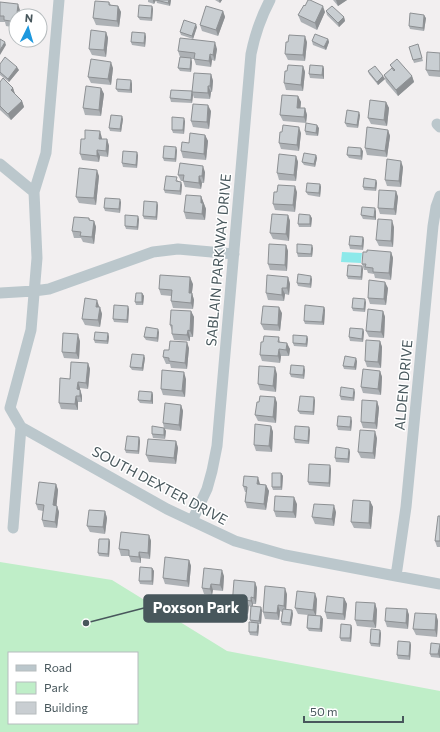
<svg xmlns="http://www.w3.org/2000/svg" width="440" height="732" font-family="Commissioner,sans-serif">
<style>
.green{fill:#bfeec8;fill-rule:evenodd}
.water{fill:#8de9ea}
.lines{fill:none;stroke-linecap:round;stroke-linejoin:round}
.minor{stroke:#bbc7cc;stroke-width:11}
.wall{fill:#adb1b5}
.shaded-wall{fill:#8d9093}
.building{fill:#c9ced2;stroke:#8d9093}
.labels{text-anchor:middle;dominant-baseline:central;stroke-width:3;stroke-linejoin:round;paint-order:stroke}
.street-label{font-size:14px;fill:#48575c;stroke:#fff}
.leader{fill:none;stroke:#48575c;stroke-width:1.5}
.callout-dot{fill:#48575c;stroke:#fff;stroke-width:1.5}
.callout{fill:#48575c;stroke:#48575c;stroke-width:1.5}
.callout-label{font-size:15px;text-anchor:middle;font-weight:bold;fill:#fff}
</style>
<rect width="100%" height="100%" fill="#f2eff0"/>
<path class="green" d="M0 562 112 580 227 651 440 691V732H0ZM9 653H137V723H9Z"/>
<path class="water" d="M342 252 362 253 361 263 341 262Z"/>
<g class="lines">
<path class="minor" d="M437 124 440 127
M0 164 34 192
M0 293 34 291 49 289 153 252 178 249 234 254
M10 408 21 427 167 509 235 541 285 555 396 576 440 584
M10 408 31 330 37 258 34 192 46 153 59 0
M192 521 207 489 212 471 217 446 251 54C255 34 260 19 270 0
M13 528 21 427
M396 576 406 507 433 226 436 207 440 196"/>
</g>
<path class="wall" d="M148 0H156L154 4 148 2Z
M156 0H171L170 6 157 3Z
M215 0H222L220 3Z
M333 0H347L338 6Z
M0 2 20 10V16H16V28L6 26 5 22H0Z
M109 2 111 5 118 6 121 12 119 27 96 25 93 18Z
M152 6 153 9 152 21 140 20 138 17Z
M305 6 325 12 317 30 301 22 298 15Z
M223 11 225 17 218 36 202 31 200 25Z
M326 11 344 17 345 21 339 27 327 15Z
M426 18 424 31 410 29 409 26Z
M197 27 193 39 181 35 180 32Z
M106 32 108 38 106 57 92 55 89 49Z
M145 33 146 37 145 47 132 45 131 42Z
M328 39 329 42 326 50 313 45 312 41Z
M307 42 305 61 288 60 285 54Z
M418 44 423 61 414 63 413 60Z
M217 49 215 61 212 60 211 67 196 65 194 59H191L192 62 191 72 180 71 178 68 180 57 178 51Z
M440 53V77L429 76 426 70Z
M0 64 19 70 9 82 0 75Z
M390 65 412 76 414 82 398 96 386 82 384 75 392 69Z
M303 66 305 72 303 91 286 90 284 83 287 71Z
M323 66 324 69V79L310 78 309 74Z
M113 68 111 85 91 83 88 77Z
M368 71 383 76 385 79 378 85 369 74Z
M211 74 213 81 212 92H211L210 99 194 98 193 95 192 103 171 102 170 98 192 91Z
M131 80 132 84V93L118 92 116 89Z
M0 82 13 88 15 94 22 101 24 107 11 120 0 110Z
M101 88 104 94 101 116 85 115 83 108Z
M298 96 301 102 300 108H305L307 115 306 123 283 121 280 115Z
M386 102 389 108 387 126 371 124 368 118Z
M211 111 209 129 193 127 191 121Z
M360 115 358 128 347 127 345 123Z
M123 119 121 132 110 131 109 128Z
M185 121 184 134 173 133 172 130Z
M319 128 318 136 306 135 305 131Z
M388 130 390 136 387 157 367 155 365 148Z
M282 132 301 133 299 151 281 149 279 143Z
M205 135 208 141 206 160 183 158 181 151 189 143Z
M102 138V139H107L109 146 108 157 100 156 99 162 82 160 80 154 85 139Z
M177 150 176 162 164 161 163 158Z
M363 151 362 160 349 158 347 155Z
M138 155 137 168 123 167 122 163Z
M316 155 317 158 315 167 304 165 302 162Z
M296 156 298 162 296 181 279 180 277 173Z
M403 167 401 187 387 186 385 180Z
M205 172 204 183H202L201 189 185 187 183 181H181L178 175Z
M99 176 96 205 79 203 76 197Z
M178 180V181L182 185 181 195 165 193 164 190Z
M376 180 377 183 376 191 364 190 363 187Z
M320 184 321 187 320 197 308 195 306 192Z
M396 191 398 197 396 215 380 214 378 208Z
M297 192 295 212 275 210 273 204Z
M201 196 206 209 205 220 186 219 184 212Z
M121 202 120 213 105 211 104 208Z
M158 205 157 220 144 219 143 216Z
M376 211V220L363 219 361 215Z
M288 215 290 221 289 241 273 239 270 233Z
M89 218 90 220 94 221 96 227 94 244 83 242 81 238H74L72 231Z
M312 218 311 227H299L298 224Z
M139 219 138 230 126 229 125 226Z
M394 227 393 247 379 246 376 240Z
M363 237 364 240 363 250 350 249 349 245Z
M286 245 288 251 287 271 270 270 268 264Z
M313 248 312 257H298L297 253Z
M391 252 393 258 391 280 375 278 374 274 368 273 367 270H364L362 264Z
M362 266 363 269 362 280 348 279 347 276Z
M288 277 290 284 289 295 285 294 284 301 268 300 266 293Z
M312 279 311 288 298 286 297 283Z
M193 284 192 293 194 300 193 309 173 308 171 301V296L161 295 159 289Z
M388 288 386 305 370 304 368 298Z
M142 293 144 296 143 305H136L135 302Z
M366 302 365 312 353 311 352 308Z
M99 306 102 314 100 327 85 325 82 319Z
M324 307 325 310 324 325 305 324 304 321Z
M129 309 128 323 114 322 113 319Z
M191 311 194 317 193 337H190V341L174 340 172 334V331L170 325Z
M383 311 385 317 384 338 369 337 366 331Z
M282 313 280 331 264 330 261 324Z
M363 329 364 332 363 342 350 341 349 337Z
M159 332 158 342 146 340 144 337Z
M108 333 109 337 108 344 95 343 94 340Z
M307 336 308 339 307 347 294 346 293 343Z
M279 337 280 342 290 349 289 356H281L280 363 262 361 260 355 263 342Z
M80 341 79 359 64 358 62 352Z
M380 341 382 347 381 368 367 367 365 361Z
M189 348 187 369 171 368 170 364H166L163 357 169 350Z
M145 358 143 371 132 370 130 367Z
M357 361 356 370 344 369 343 366Z
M88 363 90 369 88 389 80 388 82 396V402H78V410L61 409 59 403 70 379Z
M305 370 304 379 291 377 290 374Z
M380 371 382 377 381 395 363 393 361 387Z
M277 374 276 392 260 390 258 384Z
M186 379 185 397 163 395 161 389Z
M152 392 153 395V404L140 403 138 400Z
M355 392 354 401 341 400 340 396Z
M275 397 277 403 276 423 258 421 255 415 259 402Z
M315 400 314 415 300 414 298 411Z
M377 401 379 408 377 429 363 428 361 422Z
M181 405 183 411 181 431 165 429 166 431 165 439 153 438 152 434 164 428 163 423Z
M352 421 351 431 338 430 337 426Z
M271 426 273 432 272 452 256 451 254 445Z
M310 430 309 444 295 443 294 439Z
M139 437 140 441 139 454 126 453 125 450Z
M377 438 375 459 361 458 358 452Z
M176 441 178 448 176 464 149 462 146 455Z
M349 449 350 452 349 463 336 462 335 458Z
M331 469 330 487 309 485 308 482Z
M281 473 283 476 282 490H273L272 487Z
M56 484 58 490 56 506H57L59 512 57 528 44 527 42 520 43 511 38 510 36 504Z
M260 484 266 485 269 491 266 510 247 508 245 502 246 492H245L243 486Z
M370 501 373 507 371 529 354 528 351 522Z
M297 504 296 518 276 517 274 511Z
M105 511 107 518 105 534 90 532 87 526Z
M336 512 334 526 315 524 312 517Z
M440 516V547H437L435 541Z
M149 535 151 541 150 559 141 558V563L131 562 129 556H121L119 549Z
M109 539 110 542 109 557 99 556 98 553Z
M189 560 191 566 189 587 165 584 163 578Z
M152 568 154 571 153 585 140 584 139 581Z
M224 576 223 591 213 590 212 595 204 594 202 588Z
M255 582 257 588 256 604H253V607L262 610 261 624H258L259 626 258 636 250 635 249 632 251 622 250 620 251 607 249 606 248 614 234 613 232 606Z
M287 594 286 610H292L293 614 291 626 282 625 281 622 282 612 280 611 279 620 265 619 263 612Z
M344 598 347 604 345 620 327 619 325 612Z
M317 599 316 616H321L323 619 322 632 309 631 307 628 308 615 298 614 295 608Z
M375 603 377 610 376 628 357 626 355 620Z
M193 604 191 617 182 616 181 613Z
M230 604 228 622 217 620 216 617Z
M407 609 409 615 408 629 387 627 385 621Z
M436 614 438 621 437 637 416 635 413 629Z
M351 625 352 628 351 642 341 641 340 638Z
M381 633 380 647 371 646 370 643Z
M410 642 411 645 410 660 398 659 397 655Z
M440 645V658L431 657 430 654Z"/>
<path class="shaded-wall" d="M153 0H156L154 4 153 1Z
M169 0H171L170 6 168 3Z
M219 0H222L220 3Z
M336 0H347L338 6Z
M18 4 20 10V16H16Z
M118 6 121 12 119 27 117 21Z
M152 6 153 9 152 21 151 18Z
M323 6 325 12 317 30 315 23Z
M223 11 225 17 218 36 216 30Z
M424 15 426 18 424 31 423 28Z
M344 17 345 21 339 27 338 23Z
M196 24 197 27 193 39 192 36Z
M106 32 108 38 106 57 104 50Z
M145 33 146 37 145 47 144 43Z
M305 36 307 42 305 61 303 55Z
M328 39 329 42 326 50 324 47Z
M5 42 6 45 0 55V50Z
M215 42 217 49 215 61 213 55Z
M210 54 212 60 211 67 209 61Z
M191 58 192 62 191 72 190 69Z
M111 62 113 68 111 85 108 79Z
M303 66 305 72 303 91 301 85Z
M323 66 324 69V79L322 75Z
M17 67 19 70 9 82 8 79Z
M211 74 213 81 212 92 210 86Z
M383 76 385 79 378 85 377 82Z
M412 76 414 82 398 96 396 90Z
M131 80 132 84V93L130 90Z
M208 86 211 92 210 99 208 93Z
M13 88 15 94 11 90Z
M101 88 104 94 101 116 99 110Z
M192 91 193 95 192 103 191 100Z
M298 96 301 102 300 114 297 108Z
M22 101 24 107 11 120 8 114Z
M386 102 389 108 387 126 384 120Z
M208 105 211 111 209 129 207 122Z
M305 108 307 115 306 123 304 117Z
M359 112 360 115 358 128 357 125Z
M122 116 123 119 121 132 120 129Z
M184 118 185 121 184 134 183 130Z
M317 125 319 128 318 136 316 133Z
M299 127 301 133 299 151 297 145Z
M388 130 390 136 387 157 385 151Z
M100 131 102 138V145L99 139Z
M205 135 208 141 206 160 204 154Z
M107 139 109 146 108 157 106 151Z
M176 147 177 150 176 162 175 159Z
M361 148 363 151 362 160 361 156Z
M97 150 100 156 99 162 97 156Z
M137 152 138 155 137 168 136 165Z
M316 155 317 158 315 167 314 164Z
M296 156 298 162 296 181 294 175Z
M401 161 403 167 401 187 399 181Z
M203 166 205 172 204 183 202 176Z
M97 170 99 176 96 205 94 198Z
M199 176 202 183 201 189 199 183Z
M376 180 377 183 376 191 375 188Z
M181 182 182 185 181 195 180 191Z
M320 184 321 187 320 197 319 193Z
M295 186 297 192 295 212 293 205Z
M396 191 398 197 396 215 394 209Z
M201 196 206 209 205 220 202 214 201 203Z
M120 199 121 202 120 213 119 209Z
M157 202 158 205 157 220 156 217Z
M375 208 376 211V220L374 217Z
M288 215 290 221 289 241 286 234Z
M310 215 312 218 311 227 310 224Z
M138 216 139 219 138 230 137 227Z
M392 220 394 227 393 247 391 241Z
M94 221 96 227 94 244 92 237Z
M363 237 364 240 363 250 362 246Z
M286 245 288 251 287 271 285 265Z
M312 245 313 248 312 257 311 254Z
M391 252 393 258 391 280 389 273Z
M362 266 363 269 362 280 361 277Z
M311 276 312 279 311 288 310 284Z
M190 277 193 284 191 299 189 293Z
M288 277 290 284 289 295 287 288Z
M385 282 388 288 386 305 384 299Z
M282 288 285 294 284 301 282 295Z
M142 293 144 296 143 305 142 302Z
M192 293 194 300 193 309 191 303Z
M365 299 366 302 365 312 364 309Z
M97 300 99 306V313L96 307Z
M128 306 129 309 128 323 127 320Z
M100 307 102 314 100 327 98 320Z
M279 307 282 313 280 331 278 325Z
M324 307 325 310 324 325 322 322Z
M191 311 194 317 193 337 190 331Z
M383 311 385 317 384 338 381 332Z
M158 329 159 332 158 342 157 338Z
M363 329 364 332 363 342 362 339Z
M188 330 190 337V341L187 335Z
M108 333 109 337 108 344 107 341Z
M78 334 80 341 79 359 76 353Z
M307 336 308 339 307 347 306 344Z
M380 341 382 347 381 368 378 362Z
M187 342 189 348 187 369 185 363Z
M287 343 290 349 289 356 286 350Z
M279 349 281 356 280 363 278 356Z
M144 355 145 358 143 371 142 368Z
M356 358 357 361 356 370 354 367Z
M88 363 90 369 88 389 86 383Z
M304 366 305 370 304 379 303 375Z
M275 367 277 374 276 392 273 386Z
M380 371 382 377 381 395 378 389Z
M184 372 186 379 185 397 182 391Z
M78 382 80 388V396L77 389Z
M354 389 355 392 354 401 353 398Z
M80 390 82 396V402L80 396Z
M152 392 153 395V404L151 401Z
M76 396 78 402V410L75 404Z
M275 397 277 403 276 423 273 417Z
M314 397 315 400 314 415 313 412Z
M377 401 379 408 377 429 375 423Z
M181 405 183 411 181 431 179 425Z
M351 417 352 421 351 431 350 427Z
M271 426 273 432 272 452 269 446Z
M309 427 310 430 309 444 308 441Z
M164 428 166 431 165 439 164 435Z
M375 431 377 438 375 459 373 453Z
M139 437 140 441 139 454 138 451Z
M176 441 178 448 176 464 174 458Z
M349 449 350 452 349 463 348 459Z
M330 465 331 469 330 487 329 483Z
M281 473 283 476 282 490 281 487Z
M258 477 260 484V490L257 484Z
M56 484 58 490 56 512 53 505Z
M266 485 269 491 266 510 264 504Z
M294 497 297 504 296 518 293 512Z
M370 501 373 507 371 529 369 523Z
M334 505 336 512 334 526 332 519Z
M57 506 59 512 57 528 55 522Z
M105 511 107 518 105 534 103 527Z
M149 535 151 541 150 559 148 553Z
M109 539 110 542 109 557 108 554Z
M139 552 141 558V563L139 557Z
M189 560 191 566 189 587 187 581Z
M152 568 154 571 153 585 152 581Z
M222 570 224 576 223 591 220 585Z
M255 582 257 588 256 604 254 598Z
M211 584 213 590 212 595 210 589Z
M285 588 287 594 286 612 284 606Z
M315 593 317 599 316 616 313 610Z
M251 597 253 604V607L251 601Z
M344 598 347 604 345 620 343 614Z
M229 600 230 604 228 622 227 619Z
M246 600 249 606 248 614 246 608Z
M191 601 193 604 191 617 190 614Z
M375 603 377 610 376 628 373 621Z
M278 605 280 611 279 620 277 613Z
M261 607 262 610 261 624 259 621Z
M407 609 409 615 408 629 406 623Z
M292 610 293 614 291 626 290 623Z
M436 614 438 621 437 637 435 630Z
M321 616 323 619 322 632 320 629Z
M258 623 259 626 258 636 257 632Z
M351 625 352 628 351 642 350 638Z
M380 630 381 633 380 647 379 644Z
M410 642 411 645 410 660 409 656Z
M440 644V658L438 654Z"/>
<path class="building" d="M156 0H169L168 3Z
M308 0H310L323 6 315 23 298 15 304 5 305 6Z
M95 1 109 2V5L118 6 117 21 93 18Z
M0 2 18 4 16 22 4 20V16H0Z
M139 5 152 6 151 18 138 17Z
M206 6 223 11 216 30 200 25Z
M332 6 344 17 338 23 326 11Z
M410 13 424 15 423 28 409 26Z
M184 20 196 24 192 36 180 32Z
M91 30 106 32 104 50 89 49Z
M132 32 145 33 144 43 131 42Z
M315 34 328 39 324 47 312 41Z
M289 35 305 36 303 55 285 54 286 42H288Z
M180 38 215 42 213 55 210 54 209 61 194 59 195 53 178 51Z
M0 39 5 42 0 50Z
M418 44 422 58 413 60 409 47Z
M427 52 440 53V71L426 70Z
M5 57 17 67 8 79 0 72V64Z
M180 57 191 58 190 69 178 68Z
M91 59 111 62 108 79 88 77Z
M397 59 412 76 396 90 384 75 392 68 394 71 395 70 390 65Z
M288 65 303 66 301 85 284 83 285 71H287Z
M310 65 323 66 322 75 309 74Z
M375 66 383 76 377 82 368 71Z
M194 73 211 74 210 86H208V93L192 92Z
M3 78 13 88 11 90 22 101 8 114 0 106V82Z
M117 79 131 80 130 90 116 89Z
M86 86 101 88 99 110 83 108Z
M171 90 192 91 191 100 170 98Z
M282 95 298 96 297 108H305L304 117 280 115Z
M370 100 386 102 384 120 368 118Z
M193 104 208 105 207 122 191 121Z
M347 110 359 112 357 125 345 123Z
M111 115 122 116 120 129 109 128Z
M172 117 184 118 183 130H172Z
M306 123 317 125 316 133 305 131Z
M283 125 299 127 297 145 279 143 280 132H282Z
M367 127 388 130 385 151 365 148Z
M85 130 100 131 99 139H107L106 151 97 150V156L80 154 81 139H85Z
M190 133 205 135 204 154 181 151 182 142 189 143Z
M164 146 176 147 175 159 163 158Z
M348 147 361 148V156L347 155Z
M123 151 137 152 136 165 122 163Z
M304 153 316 155 314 164 302 162Z
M279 154 296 156 294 175 277 173Z
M387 159 401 161 399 181 385 180Z
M180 163 203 166 202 176H199V183L183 181 184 175H178Z
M79 168 97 170 94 198 76 197Z
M166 176 177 177 176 181 181 182 180 191 164 190Z
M364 178 376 180 375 188 363 187Z
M307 183 320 184 319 193 306 192Z
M278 185 295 186 293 205 273 204 274 192H277Z
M379 190 396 191 394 209 378 208Z
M186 195 201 196V203H203L202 214 184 212Z
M105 198 120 199 119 209 104 208Z
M144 201 157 202 156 217 143 216Z
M362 207 375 208 374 217 361 215Z
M272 214 288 215 286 234 270 233Z
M299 214 310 215V224H298Z
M125 215 138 216 137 227 125 226Z
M74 217 89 218V220L94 221 92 237 80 236 81 232 72 231Z
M378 219 392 220 391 241 376 240Z
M350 236 363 237 362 246 349 245Z
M269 244 286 245 285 265 268 264Z
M297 244 312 245 311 254 297 253Z
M367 250 391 252 389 273 373 272V268L365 267 366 264H362L363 252H367Z
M348 265 362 266 361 277 347 276Z
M298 274 311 276 310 284 297 283Z
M160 275 190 277 189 293H192L191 303 171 301 172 290 159 289Z
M267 275 288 277 287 288H282V295L266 293Z
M369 280 385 282 384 299 368 298Z
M136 293H142V302H135Z
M85 298 97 300 96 307H100L98 320 82 319Z
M353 298 365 299 364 309 352 308Z
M114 305 128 306 127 320 113 319Z
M305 305 324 307 322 322 304 321Z
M263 306 279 307 278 325 261 324Z
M368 309 383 311 381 332 366 331Z
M171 310 191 311 190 331 188 330 187 335 172 334V325H170Z
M146 327 158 329 157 338 144 337Z
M350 328 363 329 362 339 349 337Z
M95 332 108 333 107 341 94 340Z
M63 333 78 334 76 353 62 352Z
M293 335 307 336 306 344 293 343Z
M264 336 279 337 278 342 287 343 286 350 279 349 278 356 260 355 261 342H263Z
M366 340 380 341 378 362 365 361Z
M170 341 187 342 185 363 169 361V358L163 357 164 350H169Z
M132 354 144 355 142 368 130 367Z
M345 356 356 358 354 367 343 366Z
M71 362 88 363 86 383 78 382 77 389 80 390V396H76L75 404 59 403 60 378 70 379Z
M291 365 304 366 303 375 290 374Z
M259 366 275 367 273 386 258 384Z
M363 369 380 371 378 389 361 387Z
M162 370 184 372 182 391 161 389Z
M341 387 354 389 353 398 340 396Z
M139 391 152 392 151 401 138 400Z
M260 396 275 397 273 417 255 415 257 402H259Z
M300 396 314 397 313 412 298 411Z
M362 400 377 401 375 423 361 422Z
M165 403 181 405 179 425 163 423Z
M338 416 351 417 350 427 337 426Z
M255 424 271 426 269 446 254 445Z
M152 426 164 428V435L152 434Z
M295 426 309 427 308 441 294 439Z
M360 430 375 431 373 453 358 452Z
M127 436 139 437 138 451 125 450Z
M148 439 176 441 174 458 146 455Z
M336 447 349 449 348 459 335 458Z
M309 464 330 465 329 483 308 482Z
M272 473H281V487H272Z
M244 476 258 477 257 484 266 485 264 504 245 502 247 487 243 486Z
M39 482 56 484 53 505 57 506 55 522 42 520 44 505 36 504Z
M275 496 294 497 293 512 274 511Z
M353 500 370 501 369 523 351 522Z
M314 504 334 505 332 519 312 517Z
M89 510 105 511 103 527 87 526Z
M438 516H440V541H435Z
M121 532 149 535 148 553 139 552V557L129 556V550L119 549Z
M99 539H109L108 554 98 553Z
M165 557 189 560 187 581 163 578Z
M140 567 152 568V581H139Z
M204 568 222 570 220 585 211 584 210 589 202 588Z
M234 580 255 582 254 598 251 597V601L246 600V608L232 606Z
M265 586 285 588 284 606 278 605 277 613 263 612Z
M297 591 315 593 313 610 295 608Z
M327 596 344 598 343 614 325 612Z
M356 602 375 603 373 621 355 620Z
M251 606 261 607 259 621 250 620Z
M386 608 407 609 406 623 385 621Z
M283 609 292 610 290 623 281 622Z
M415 613 436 614 435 630 413 629Z
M308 615 321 616 320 629 307 628Z
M249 622 258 623 257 632H249Z
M341 624 351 625 350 638H340Z
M371 629 380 630 379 644 370 643Z
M398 641 410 642 409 656 397 655Z
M431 643 440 644 438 654H430Z"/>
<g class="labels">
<g class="street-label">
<text transform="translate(218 260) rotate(-85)">SABLAIN PARKWAY DRIVE</text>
<text transform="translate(403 385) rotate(-85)">ALDEN DRIVE</text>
<text transform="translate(160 485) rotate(28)">SOUTH DEXTER DRIVE</text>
</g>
</g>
<path class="leader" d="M86 623L144 608"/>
<circle class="callout-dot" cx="86" cy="623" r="4"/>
<rect class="callout" x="144" y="595" width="103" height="27" rx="4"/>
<g class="callout-label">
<text x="196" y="613">Poxson Park</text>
</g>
<rect x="8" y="652" width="130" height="72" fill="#ffffff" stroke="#b6bcbe"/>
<rect x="16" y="665" width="20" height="6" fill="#bbc7cc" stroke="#b6bcbe"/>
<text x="44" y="672" font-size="12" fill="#48575c">Road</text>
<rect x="16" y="682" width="20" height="12" fill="#bfeec8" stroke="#b6bcbe"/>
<text x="44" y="692" font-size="12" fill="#48575c">Park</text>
<rect x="16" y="702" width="20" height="12" fill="#c9ced2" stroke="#b6bcbe"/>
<text x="44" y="712" font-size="12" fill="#48575c">Building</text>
<g transform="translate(28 28) rotate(5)"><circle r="19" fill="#ffffff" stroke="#b6bcbe"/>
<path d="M0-3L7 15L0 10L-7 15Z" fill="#1d98de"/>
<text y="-6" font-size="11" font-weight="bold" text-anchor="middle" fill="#48575c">N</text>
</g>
<path d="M304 716v6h99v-6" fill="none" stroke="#48575c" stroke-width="2"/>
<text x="310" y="716" font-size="12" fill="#48575c" stroke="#ffffff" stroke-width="3" paint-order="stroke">50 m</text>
</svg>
